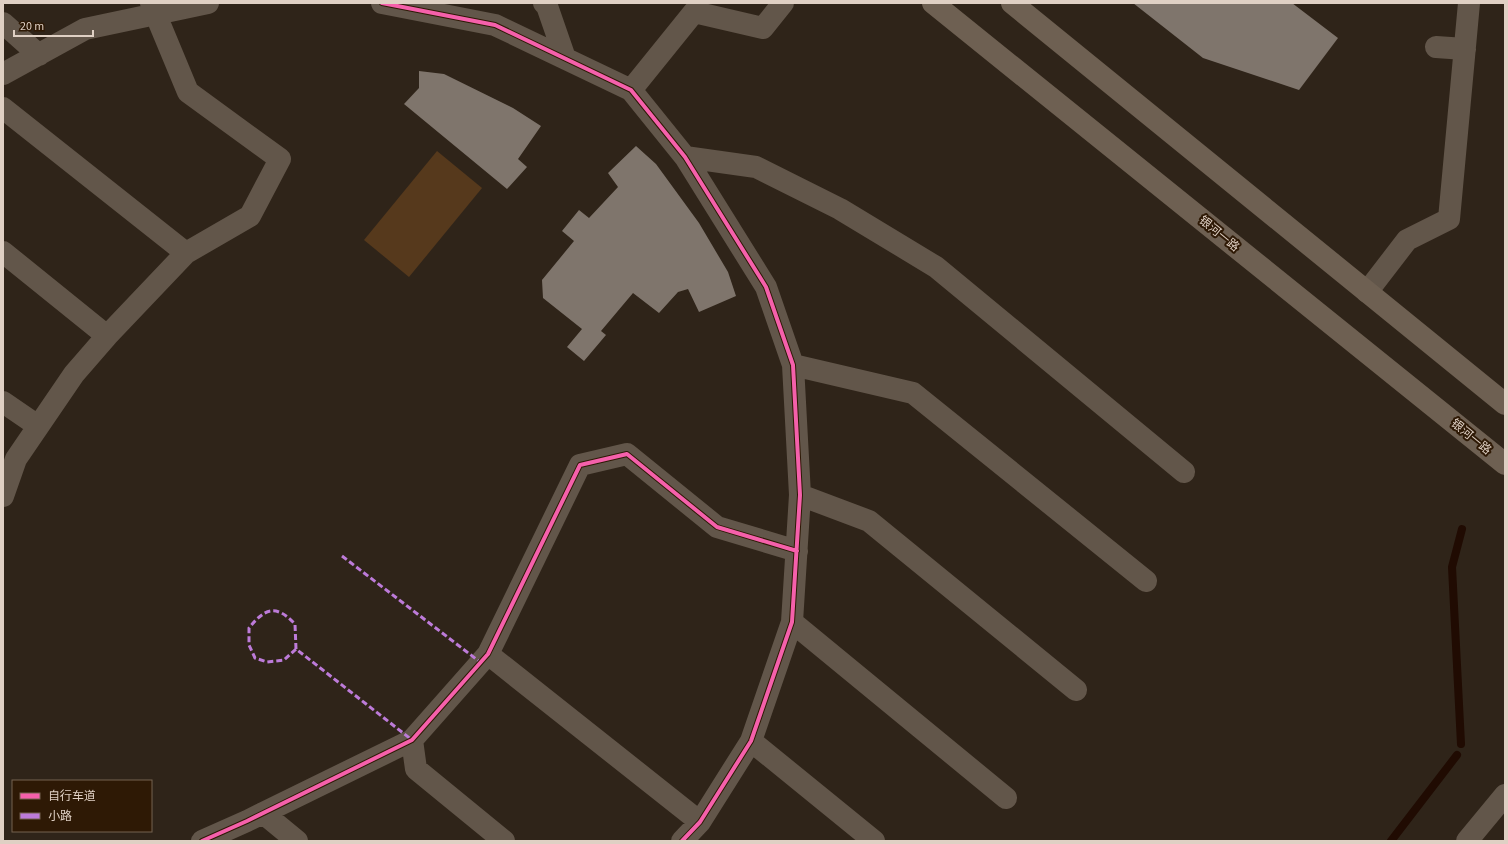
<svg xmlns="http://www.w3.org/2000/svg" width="1508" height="844" font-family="'Source Sans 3','Noto Sans SC',sans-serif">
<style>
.green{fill:#56391c}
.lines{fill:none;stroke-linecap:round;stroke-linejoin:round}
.stream{stroke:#200b02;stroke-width:8}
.building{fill:#7f756c}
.street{stroke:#62564a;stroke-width:22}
.secondary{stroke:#6e6052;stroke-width:22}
.quiet{stroke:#bd7bd9;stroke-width:3;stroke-dasharray:6 3;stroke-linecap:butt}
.cycleway-casing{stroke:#2e1905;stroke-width:6}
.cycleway{stroke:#f560ab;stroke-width:4}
.labels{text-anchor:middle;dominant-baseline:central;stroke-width:4;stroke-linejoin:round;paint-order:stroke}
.street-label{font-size:12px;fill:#dfd0c4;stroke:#2e1905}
</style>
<rect width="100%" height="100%" fill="#2f2419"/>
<path class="green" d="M437 151 482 188 409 277 364 240Z"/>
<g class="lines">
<path class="stream" d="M1461 744 1452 567 1462 529
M1391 841 1457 755"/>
</g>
<path class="building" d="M1133 3H1292L1338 38 1299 90 1203 58Z
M419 71 444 74 513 108 541 126 518 159 527 167 507 189 404 104 419 88Z
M636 146 656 164 699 223 728 272 736 296 699 312 688 289 678 292 659 313 633 293 601 331 606 335 584 361 567 347 582 329 543 298 542 280 574 241 562 231 579 210 589 218 618 187 608 173Z"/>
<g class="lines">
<path class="street" d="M382 3 495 25 631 90 685 157 766 287 793 365 800 495 792 622 751 741 700 822 682 841
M544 3 547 6 565 58
M3 23 39 55
M1436 47 1465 49
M3 74 85 29 208 3
M631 90 694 12 763 28 783 3
M3 108 186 253
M685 157 756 167 840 209 936 267 1184 472
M3 252 107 336
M1367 292 1407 240 1449 219 1469 3
M793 365 913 393 1146 581
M3 402 38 426
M800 495 869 521 1076 690
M3 496 16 459 74 374 107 336 186 253 250 216 280 159 188 92 151 3
M792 622 1006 798
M488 654 700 822
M412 740 416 769 504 841
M751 741 874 841
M263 813 297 841
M202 841 247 821 412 740 488 654 580 465 627 454 717 527 797 551
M1467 841 1505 795"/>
<path class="secondary" d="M933 3 1505 464
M1012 3 1505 404"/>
<path class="quiet" d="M342 556 480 662
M296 649 295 624C276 604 265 608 249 628V645L255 658 267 662 284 660 296 649 412 740"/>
<defs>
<path id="cycleway" d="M382 3 495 25 631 90 685 157 766 287 793 365 800 495 792 622 751 741 700 822 682 841
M202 841 247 821 412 740 488 654 580 465 627 454 717 527 797 551"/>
</defs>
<use href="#cycleway" class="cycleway-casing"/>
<use href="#cycleway" class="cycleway"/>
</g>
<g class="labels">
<g class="street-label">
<text transform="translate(1219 234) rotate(39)">银河一路</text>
<text transform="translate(1471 437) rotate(39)">银河一路</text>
</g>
</g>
<rect width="1508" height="844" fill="none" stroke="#dfd0c4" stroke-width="8"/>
<rect x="12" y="780" width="140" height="52" fill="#2e1905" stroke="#756251"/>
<rect x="20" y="793" width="20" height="6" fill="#f560ab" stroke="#756251"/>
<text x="48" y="800" font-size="12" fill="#dfd0c4">自行车道</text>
<rect x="20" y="813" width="20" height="6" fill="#bd7bd9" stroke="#756251"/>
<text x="48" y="820" font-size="12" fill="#dfd0c4">小路</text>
<path d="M14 30v6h79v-6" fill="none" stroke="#dfd0c4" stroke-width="2"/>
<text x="20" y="30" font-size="12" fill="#dfd0c4" stroke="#2e1905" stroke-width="3" paint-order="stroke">20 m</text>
</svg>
